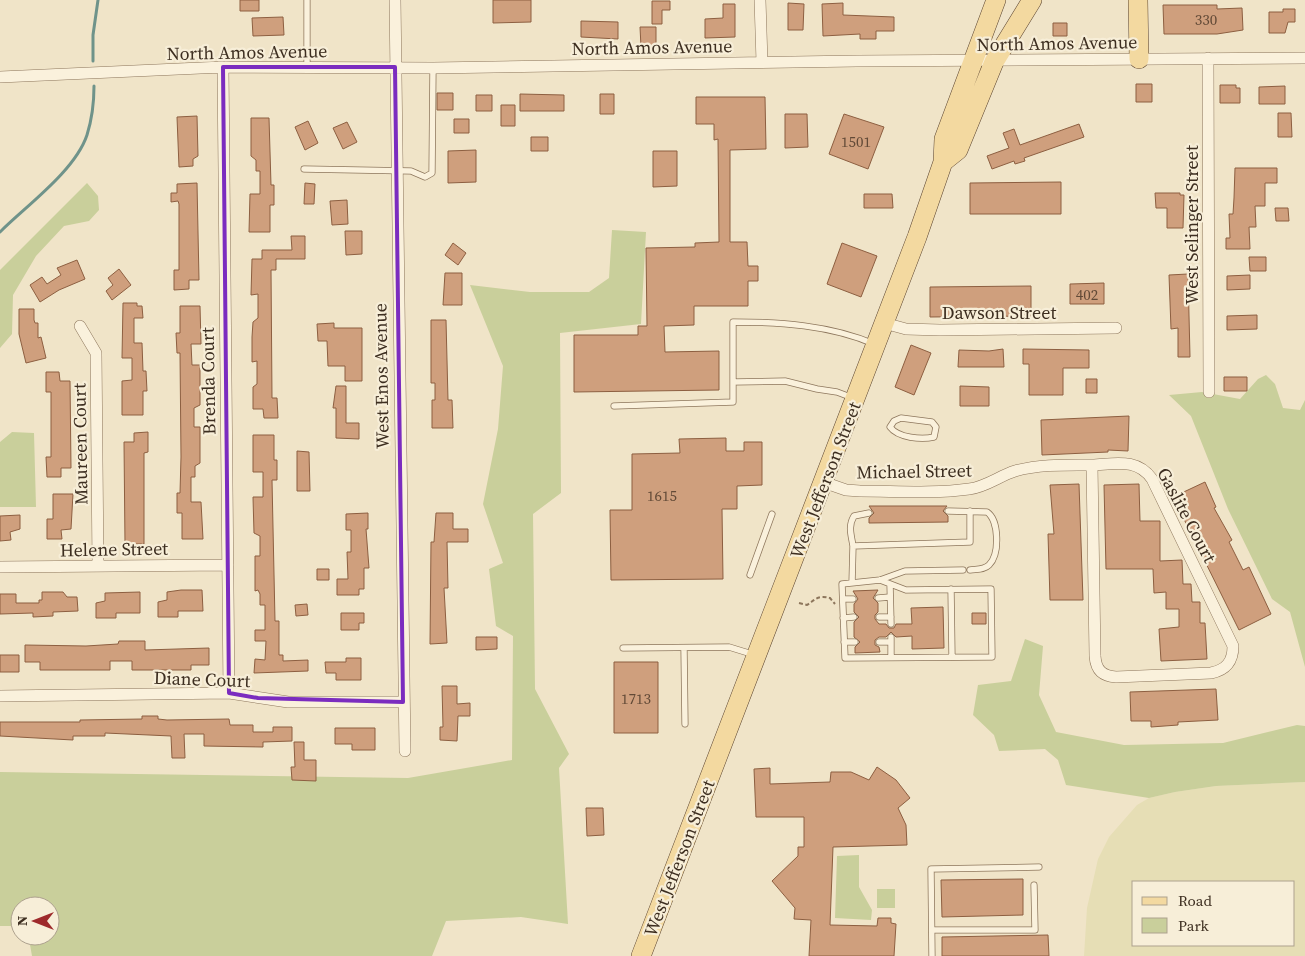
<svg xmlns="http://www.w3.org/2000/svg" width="1305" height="956" font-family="'Source Serif 4',serif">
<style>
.farmland{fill:#e6deb5;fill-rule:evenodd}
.green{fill:#c9cf9b}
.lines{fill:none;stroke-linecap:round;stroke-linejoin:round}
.stream{stroke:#6f938a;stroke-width:3}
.building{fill:#cf9f7d;stroke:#8d5f41}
.service-casing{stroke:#8d765c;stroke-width:7}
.minor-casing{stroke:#8d765c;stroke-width:12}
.primary-casing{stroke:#5b4430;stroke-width:20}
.path{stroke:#8d765c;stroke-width:2;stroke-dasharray:4 2.5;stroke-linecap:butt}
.service{stroke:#faf1dc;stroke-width:5.5}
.minor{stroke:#faf1dc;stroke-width:11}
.primary{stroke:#f3d9a0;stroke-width:19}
.marked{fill:none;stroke:#7b2cbf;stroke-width:4;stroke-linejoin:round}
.labels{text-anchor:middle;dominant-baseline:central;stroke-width:4.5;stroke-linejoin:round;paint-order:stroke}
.number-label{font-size:15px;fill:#624a37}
.street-label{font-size:18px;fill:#3d2e20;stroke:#f7eed8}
</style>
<rect width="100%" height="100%" fill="#f0e4c8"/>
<path class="farmland" d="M1305 782V956H1084L1087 908 1098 859 1109 837 1137 805 1149 798 1175 792 1216 786ZM1134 882H1294V945H1134Z"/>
<path class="green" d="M87 183 98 196 99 210 89 221 64 226 36 256 13 295 12 334 0 348V270Z
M612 230 646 232 641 324 560 333 561 493 533 514 535 689 569 754 559 768 568 924 521 917 446 921 432 956H32L29 939 25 936H50V906H20V932L11 926H0V772L408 778 512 760 513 636 496 626 489 569 503 563 483 504 498 429 503 366 470 285 530 292H589L609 278Z
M1266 375 1275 384 1283 408 1300 410 1305 400V667L1290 612 1272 599 1228 509 1191 416 1169 395 1202 392 1240 399 1258 379Z
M12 432 34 433 36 507H0V442Z
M1025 639 1043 646 1039 695 1056 732 1124 745 1223 743 1297 725 1305 726V782L1216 786 1175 792 1149 798 1066 785 1058 760 1045 749 999 751 994 735 973 715 978 685 1011 681Z
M859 855V887L872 910 871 920 835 918 837 856Z
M877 889H895V908H877Z"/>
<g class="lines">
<path class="stream" d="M93 61V35L98 0
M0 232C26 206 75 171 87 135 92 119 94 103 94 86"/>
</g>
<path class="building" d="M240 0H259V11H240Z
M493 0H531V22L493 23Z
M652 1H670V10H662V24H652Z
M788 3 804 4 803 30H788Z
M843 3V15L894 17V31H876V39H860V34L823 36 822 4Z
M723 4H735V37L705 38V19L723 18Z
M1163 5H1217V9L1242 8 1243 30 1217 34H1164Z
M1283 9H1295V22H1288L1285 33H1269V12H1283Z
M283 17 284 35 253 36 252 18Z
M581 21 618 22V39L581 37Z
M1053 23H1067V36H1053Z
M640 27H656V46L641 47Z
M1136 84H1152V102H1136Z
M1220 85H1236V88H1240V103H1220Z
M1285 86V104H1259V87Z
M437 93H453V110H437Z
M520 94 564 95V111H520Z
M600 94H614V114H600Z
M476 95H492V111H476Z
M696 97H765L766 149 730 150V242H747L748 266H758V281H748V306H694V325L664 326 665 352 719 351V390L574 392V335H638V326H647L646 248 695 247V243L719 242 718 139 714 140V124H696Z
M501 105H515V126H501Z
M1278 113H1291L1292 137H1278Z
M785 114H807L808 147 785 148Z
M844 114 884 127 868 169 829 154Z
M197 116 198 156 193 159V166L179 167 177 117Z
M251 118H269L271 185H274V205H270V232H249L250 194H260V171H256V160L251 156Z
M454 119H469V133H454Z
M308 121 318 143 305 150 295 127Z
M347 122 357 142 343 149 333 128Z
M1079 124 1084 137 1024 158 1025 161 1015 164 1014 161 992 169 987 156 1009 148 1003 133 1014 129 1020 145Z
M531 137H548V151H531Z
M476 150V182L448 183V151Z
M653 151H677V186L653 187Z
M1235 168H1277V183H1265V206H1255L1256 227H1249L1250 249H1226V238H1230L1229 214H1233L1234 198Z
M1061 182V214H970V183Z
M197 183 199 280H189V289L174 290V270H179V204L178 201 171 202V193H177V184Z
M305 183 315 184 314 204H304Z
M1155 193H1180V195H1184L1183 228H1167V208H1156Z
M864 194H892L893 208H864Z
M347 200 348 224 332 225 330 201Z
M1275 208H1288L1289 221H1276Z
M345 231H362V254L346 255Z
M291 236H305V259H276V270H271L272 398H277L278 418H264L263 409H253V387L257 384V361L252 362V337L253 322 258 318V294L251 295 252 259H262V250H292Z
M453 243 466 253 458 265 445 255Z
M842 243 877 256 861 297 827 284Z
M1249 257H1266V271H1250Z
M77 260 85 279 59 290 40 302 30 285 42 277 47 284 61 275 57 268Z
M119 269 131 285 112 300 106 291 113 285 108 278Z
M445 273H462V305H443Z
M1188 274 1190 357H1178V328L1171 329 1169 275Z
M1250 275V289L1227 290V276Z
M1104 283V304H1070V284Z
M1031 286V316L930 317V287Z
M123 303H137V306H142L143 318H134V343H142L143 371H146L147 391H143V415H122V381L132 380V358H122Z
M180 306H200L201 344H191L192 365H200V405L194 408V427H200V463L195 466V477H191V502H201L203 539H182V513H177V493H180L181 457 180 353H177L176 333H180Z
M19 309H34V320L35 323H38V338L41 337 46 358 26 363 19 334Z
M1257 315V329L1227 330V316Z
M431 320H446L448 400H452L453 428H432V400H435V383H431Z
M334 323V328H362V381H345V366H328L327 341H318L317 324Z
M911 345 931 353 914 395 895 387Z
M1003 349 1004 367H958L959 350 989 351Z
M1023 349 1089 350V368H1063V395H1029V364H1023Z
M46 372H59L60 381H70L71 468H61V477H47L46 457H51V392H46Z
M1224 377H1247V391H1224Z
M1086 379H1097V393H1086Z
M336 386H346V423H359V439L336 438V408H333Z
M960 386 989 387V406H960Z
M1129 416 1128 451 1108 450V452L1042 455 1041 420Z
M148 432V452L144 453V544H125L124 442H134V433Z
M253 435H274V460H277V480H272L275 621H279V655H283V661L308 660V671L254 673 255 659 265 660 266 641H255V630H265V605H260V594L258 590 255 591V556H260V536L254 533 253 497H263V472H253Z
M726 438V451H744V442H762V485L737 486V509H722L723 579 611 580 610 510H632V454L680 453 679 439Z
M297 451 309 452 310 491H297Z
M1205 482 1216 507 1214 508 1232 540 1229 542 1243 570 1249 567 1271 614 1239 630 1173 497Z
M1079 484 1083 600H1050L1048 534H1054L1050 485Z
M1139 484 1140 521H1160V561L1182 560 1183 584H1191L1192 602H1200V623H1205L1207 659 1161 661 1159 629 1179 627V609H1166V592L1154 593 1153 569H1106L1104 485Z
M53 494H73L71 529 61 530 62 539H47V519H53Z
M869 506H947L943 511 948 516V522L869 523V518L874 513Z
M368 513V529H366L369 568H364V589H359V595H337V579H348L347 552H351V530H346V514Z
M436 513H453V529H468V542H447L448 588H444L447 643 430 644 431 542H434Z
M20 515V529L10 532 11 540 0 541V516Z
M317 569H329V580H317Z
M181 590H202L203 611H178V617H158V602L167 600V592Z
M878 590 873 598 878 603V612L875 615V619L879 624H886L889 628H894L896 624H912L911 608 943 607 944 648 912 649V636L896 637 891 632 886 637H879L875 640V645L879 647 880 652 855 653V647L860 642 854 637V622L859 617 854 612V604L858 599 853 591Z
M42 592H63L67 597H77L78 611 53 612V616L33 617V613L0 614V594H16V603H39V600H42Z
M140 592V613H116V618H96V603L105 601V593Z
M307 604 308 615 296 616 295 605Z
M341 613H364V623H359V630H341Z
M972 613H986V624H972Z
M476 637H497V649L476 650Z
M119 641H145V650L209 648V665H191V670H132V661H110V670H40V662H25V645L86 646 118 644Z
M0 655H19V672H0Z
M346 658H361V680H336V673H326L325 662H346Z
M614 662H658V733H614Z
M442 686H457V704L470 703V716H458L457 741 440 740V727H443Z
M1216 689 1218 720 1178 722V725L1151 727V721H1131L1130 692Z
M142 716H158V719L167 720 229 719 230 725H253V732H273V727H292V741L263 742V747L204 746V734H184L185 758H172L171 736 105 733V736H73V740L0 736V722H80V720L142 719Z
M335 728H375V750H352V744H335Z
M294 742H304V760H316V781L292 780 291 767H295Z
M877 767 896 780 910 798 898 808 906 825 907 845 833 847 830 925 877 926 878 918H891V923L896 924 894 956H809L811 920 794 919 795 908 772 881 798 856V847H804V817H756L754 769 770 768V784L830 782 831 772H851L869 780Z
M586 808H603L604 835 587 836Z
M1023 879V915L942 917 941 880Z
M1048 935 1049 956H942V937Z"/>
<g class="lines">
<defs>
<path id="service" d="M307 0V68
M304 169 411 171 425 177 432 173 433 68
M733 382 785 381 817 389 837 392 853 398
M614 406 733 402V322C779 322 830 325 874 344
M901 418 932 422 936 427 934 437C922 440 898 438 890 427L894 421Z
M948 511 987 512C999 520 1000 554 989 565 984 570 977 569 970 570
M853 546C851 534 848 526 854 516L869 513
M750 575 772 514
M880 580 906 590 991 589 992 657 845 658 842 584 880 580 905 571 963 570
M852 583 853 546 970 542V511
M890 584 891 624
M951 589 952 657
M878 598 890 597
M843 599H853
M879 617H891
M843 618 854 617
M891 637V657
M844 642H855
M879 642H891
M623 648 729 647 755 655
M684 648 685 724
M932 930H1035L1034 885
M932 956 931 869 1039 867"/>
<path id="minor" d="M395 0 405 751
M760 0 762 62
M1208 58 1209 392
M223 67 229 693
M0 77 223 67 433 68 857 61 1305 58
M884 323 906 329 940 330 1116 328
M80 326 96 353 98 566
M1092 465C1116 464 1137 458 1152 479L1233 646C1233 662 1226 670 1211 673L1116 677C1103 676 1096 671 1095 656Z
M823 482 846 490 860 491C896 491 933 494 969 489 986 487 999 476 1015 471 1040 464 1066 465 1092 465
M0 567 228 565
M0 696 229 693 288 702H403"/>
<path id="primary" d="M1138 0 1139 59
M943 162 958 150 994 62 1032 0
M641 956 917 237 943 162 944 139 996 0"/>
</defs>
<use href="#service" class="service-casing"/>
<use href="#minor" class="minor-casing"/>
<use href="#primary" class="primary-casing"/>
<path class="path" d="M799 603 807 605C816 599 818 595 830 598L835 604"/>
<use href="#service" class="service"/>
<use href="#minor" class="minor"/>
<use href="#primary" class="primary"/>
</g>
<path class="marked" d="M223 67H395L403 702 258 698 229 693Z"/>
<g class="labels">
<g class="number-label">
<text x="1206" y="19">330</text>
<text x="856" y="141">1501</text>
<text x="1087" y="294">402</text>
<text x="662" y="495">1615</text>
<text x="636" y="698">1713</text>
</g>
<g class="street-label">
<text transform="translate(1057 43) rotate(-1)">North Amos Avenue</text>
<text transform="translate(652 47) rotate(-1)">North Amos Avenue</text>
<text transform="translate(247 52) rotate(-1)">North Amos Avenue</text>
<text transform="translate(1191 225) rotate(-90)">West Selinger Street</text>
<text x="999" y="312">Dawson Street</text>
<text transform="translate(381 376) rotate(-91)">West Enos Avenue</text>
<text transform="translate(208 381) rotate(-91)">Brenda Court</text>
<text transform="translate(80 444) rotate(-91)">Maureen Court</text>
<text transform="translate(914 471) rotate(-1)">Michael Street</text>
<text transform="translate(825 480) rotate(-69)">West Jefferson Street</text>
<text transform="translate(1187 515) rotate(62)">Gaslite Court</text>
<text transform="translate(114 549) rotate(-1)">Helene Street</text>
<text transform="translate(202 679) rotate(2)">Diane Court</text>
<text transform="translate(679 858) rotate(-69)">West Jefferson Street</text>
</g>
</g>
<rect x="1132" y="881" width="162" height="65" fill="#f7eed8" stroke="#ada18e"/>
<rect x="1142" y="897" width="25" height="8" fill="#f3d9a0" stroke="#ada18e"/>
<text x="1178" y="906" font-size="15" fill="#3d2e20">Road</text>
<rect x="1142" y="918" width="25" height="15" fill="#c9cf9b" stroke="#ada18e"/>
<text x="1178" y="931" font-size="15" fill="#3d2e20">Park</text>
<g transform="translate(35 921) rotate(270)"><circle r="24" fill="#f7eed8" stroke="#ada18e"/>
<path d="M0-4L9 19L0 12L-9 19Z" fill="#9e2a2b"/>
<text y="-8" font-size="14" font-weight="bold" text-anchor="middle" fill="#3d2e20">N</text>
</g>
</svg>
